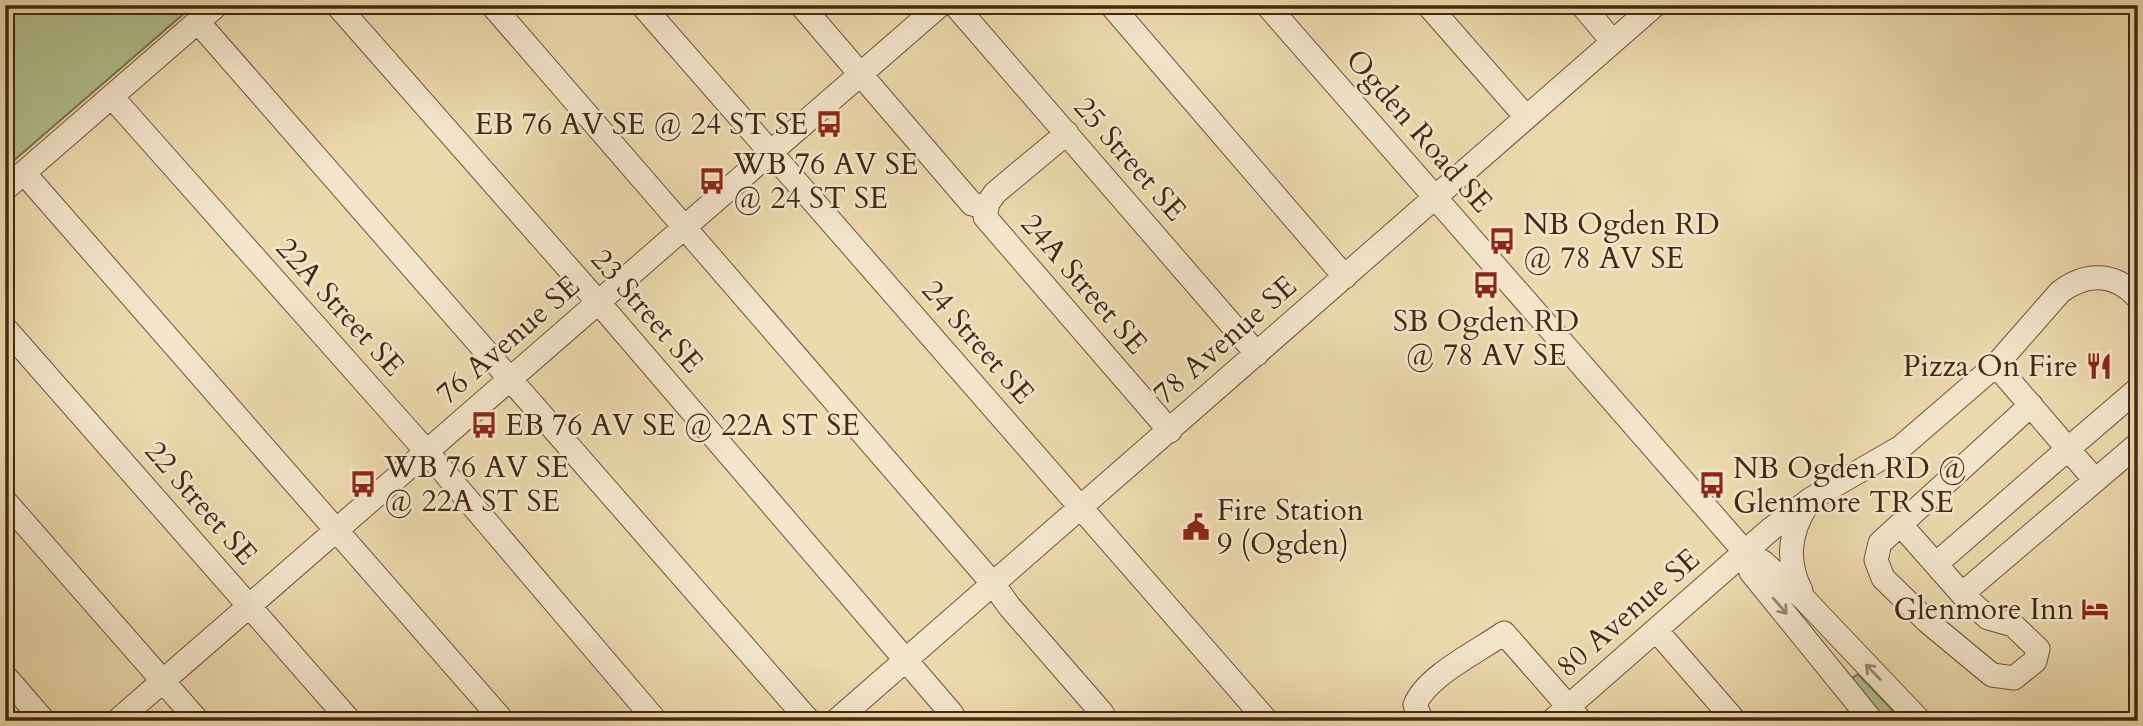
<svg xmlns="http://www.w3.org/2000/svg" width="2143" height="726" font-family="Cardo,serif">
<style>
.green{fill:#b2c08f;stroke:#7c7452;stroke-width:2}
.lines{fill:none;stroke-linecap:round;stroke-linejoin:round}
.minor-casing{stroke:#6f543b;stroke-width:25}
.minor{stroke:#f3e6ca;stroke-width:23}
.oneway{stroke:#9c8770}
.labels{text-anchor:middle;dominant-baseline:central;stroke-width:5;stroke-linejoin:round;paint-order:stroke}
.poi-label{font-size:30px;fill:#452815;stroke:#f3e6ca;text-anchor:start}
.street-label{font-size:30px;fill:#452815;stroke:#f3e6ca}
</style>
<rect width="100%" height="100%" fill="#ecd9ad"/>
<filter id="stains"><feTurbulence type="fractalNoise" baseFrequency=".00286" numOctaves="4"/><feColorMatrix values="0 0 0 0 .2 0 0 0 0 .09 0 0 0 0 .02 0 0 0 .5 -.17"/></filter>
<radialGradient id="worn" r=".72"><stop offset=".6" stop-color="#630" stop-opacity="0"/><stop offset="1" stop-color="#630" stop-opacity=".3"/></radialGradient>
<path class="green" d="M5 5H194L5 168Z
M1858 674 1903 721H1885L1852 678Z"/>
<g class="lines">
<defs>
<path id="minor" d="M337 5 599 303 952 714
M492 5 994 585 1009 606 1102 713 1106 721
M642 5 1267 721
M801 5 972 204 986 208
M955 5 1257 354
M1111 5 1345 277
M1267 5 1745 552 1763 562 1805 600 1920 721
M1428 5 1526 117
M1582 5 1613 42
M198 22 809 721
M112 97 427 452 656 721
M1067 133 995 193 988 203 985 217 1170 431
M24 173 503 721
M5 189 217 5
M5 328 350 721
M1996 365 2068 449 2138 389
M5 501 198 721
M1901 525 1962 594 1988 618 2013 625 2038 649 2035 661 2014 678 1992 675 1928 622 1883 578 1876 560 1880 543 2031 405
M1745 552 1751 572 1872 721
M1936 564 2068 449 2095 480
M1801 591C1786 561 1789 533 1807 505
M1962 594 2138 444
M1656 630 1735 721
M5 676 44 721
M117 721 940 5
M836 721 1655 5
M1422 721 1415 705C1426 676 1479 651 1504 633L1581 721
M1552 721 1771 529 1811 499 1901 447 1996 365 2060 292C2086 272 2115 272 2138 298"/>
</defs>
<use href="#minor" class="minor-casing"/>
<use href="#minor" class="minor"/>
</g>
<defs><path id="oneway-shaft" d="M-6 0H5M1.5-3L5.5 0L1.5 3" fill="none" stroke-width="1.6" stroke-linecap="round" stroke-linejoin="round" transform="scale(1.75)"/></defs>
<g class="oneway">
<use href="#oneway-shaft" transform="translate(1780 606) rotate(49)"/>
<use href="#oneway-shaft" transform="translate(1873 672) rotate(-134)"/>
</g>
<defs>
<symbol id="bus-bare" viewBox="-9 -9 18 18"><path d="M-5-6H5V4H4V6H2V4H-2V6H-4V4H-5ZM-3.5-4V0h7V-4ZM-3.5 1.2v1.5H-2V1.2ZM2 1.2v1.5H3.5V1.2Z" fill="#8f2418" stroke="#f3e6ca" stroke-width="2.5" paint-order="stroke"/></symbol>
<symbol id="restaurant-bare" viewBox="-9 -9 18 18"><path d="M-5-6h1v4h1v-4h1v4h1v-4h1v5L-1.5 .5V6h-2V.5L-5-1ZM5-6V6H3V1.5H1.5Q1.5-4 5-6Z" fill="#8f2418" stroke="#f3e6ca" stroke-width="2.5" paint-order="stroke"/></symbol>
<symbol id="civic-bare" viewBox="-9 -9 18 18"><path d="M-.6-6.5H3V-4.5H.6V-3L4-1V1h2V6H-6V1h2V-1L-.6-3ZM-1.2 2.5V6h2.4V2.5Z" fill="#8f2418" stroke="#f3e6ca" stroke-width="2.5" paint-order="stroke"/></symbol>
<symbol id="hotel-bare" viewBox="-9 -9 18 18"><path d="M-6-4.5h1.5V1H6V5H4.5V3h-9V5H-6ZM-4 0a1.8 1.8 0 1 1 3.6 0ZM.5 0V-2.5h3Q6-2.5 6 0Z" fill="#8f2418" stroke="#f3e6ca" stroke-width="2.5" paint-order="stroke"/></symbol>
</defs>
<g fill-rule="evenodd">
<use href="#bus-bare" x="810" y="105" width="38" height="38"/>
<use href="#bus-bare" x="693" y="162" width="38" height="38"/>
<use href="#bus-bare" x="1483" y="222" width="38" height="38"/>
<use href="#bus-bare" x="1467" y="266" width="38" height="38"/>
<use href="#restaurant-bare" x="2080" y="347" width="38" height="38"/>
<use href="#bus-bare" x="465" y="406" width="38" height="38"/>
<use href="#bus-bare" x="344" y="465" width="38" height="38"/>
<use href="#bus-bare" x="1693" y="466" width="38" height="38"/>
<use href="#civic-bare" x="1177" y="508" width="38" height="38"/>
<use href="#hotel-bare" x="2076" y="590" width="38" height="38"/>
</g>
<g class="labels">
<g class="poi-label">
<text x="808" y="124" text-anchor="end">EB 76 AV SE @ 24 ST SE</text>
<text x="733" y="164">WB 76 AV SE<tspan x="733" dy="34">@ 24 ST SE</tspan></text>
<text x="1523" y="224">NB Ogden RD<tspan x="1523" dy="34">@ 78 AV SE</tspan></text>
<text x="1486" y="321" text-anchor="middle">SB Ogden RD<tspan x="1486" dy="34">@ 78 AV SE</tspan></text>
<text x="2078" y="366" text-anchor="end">Pizza On Fire</text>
<text x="505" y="425">EB 76 AV SE @ 22A ST SE</text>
<text x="384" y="467">WB 76 AV SE<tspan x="384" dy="34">@ 22A ST SE</tspan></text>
<text x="1733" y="468">NB Ogden RD @<tspan x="1733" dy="34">Glenmore TR SE</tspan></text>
<text x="1217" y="510">Fire Station<tspan x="1217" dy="34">9 (Ogden)</tspan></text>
<text x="2074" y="609" text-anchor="end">Glenmore Inn</text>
</g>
<g class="street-label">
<text transform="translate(1419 131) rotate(49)">Ogden Road SE</text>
<text transform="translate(1130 159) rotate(49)">25 Street SE</text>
<text transform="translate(1084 284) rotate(49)">24A Street SE</text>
<text transform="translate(340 307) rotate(48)">22A Street SE</text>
<text transform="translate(647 311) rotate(49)">23 Street SE</text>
<text transform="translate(508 340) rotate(-41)">76 Avenue SE</text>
<text transform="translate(1225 340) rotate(-41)">78 Avenue SE</text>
<text transform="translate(978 342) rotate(49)">24 Street SE</text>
<text transform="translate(201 503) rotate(49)">22 Street SE</text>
<text transform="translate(1628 613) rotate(-41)">80 Avenue SE</text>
</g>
</g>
<rect width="2143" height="726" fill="none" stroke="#ecd9ad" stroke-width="28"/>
<rect x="7" y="7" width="2129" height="712" fill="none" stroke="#452815" stroke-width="3.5"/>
<rect x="14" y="14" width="2115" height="698" fill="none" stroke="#452815" stroke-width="2"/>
<rect width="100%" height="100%" filter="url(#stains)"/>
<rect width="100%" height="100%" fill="url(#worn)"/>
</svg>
